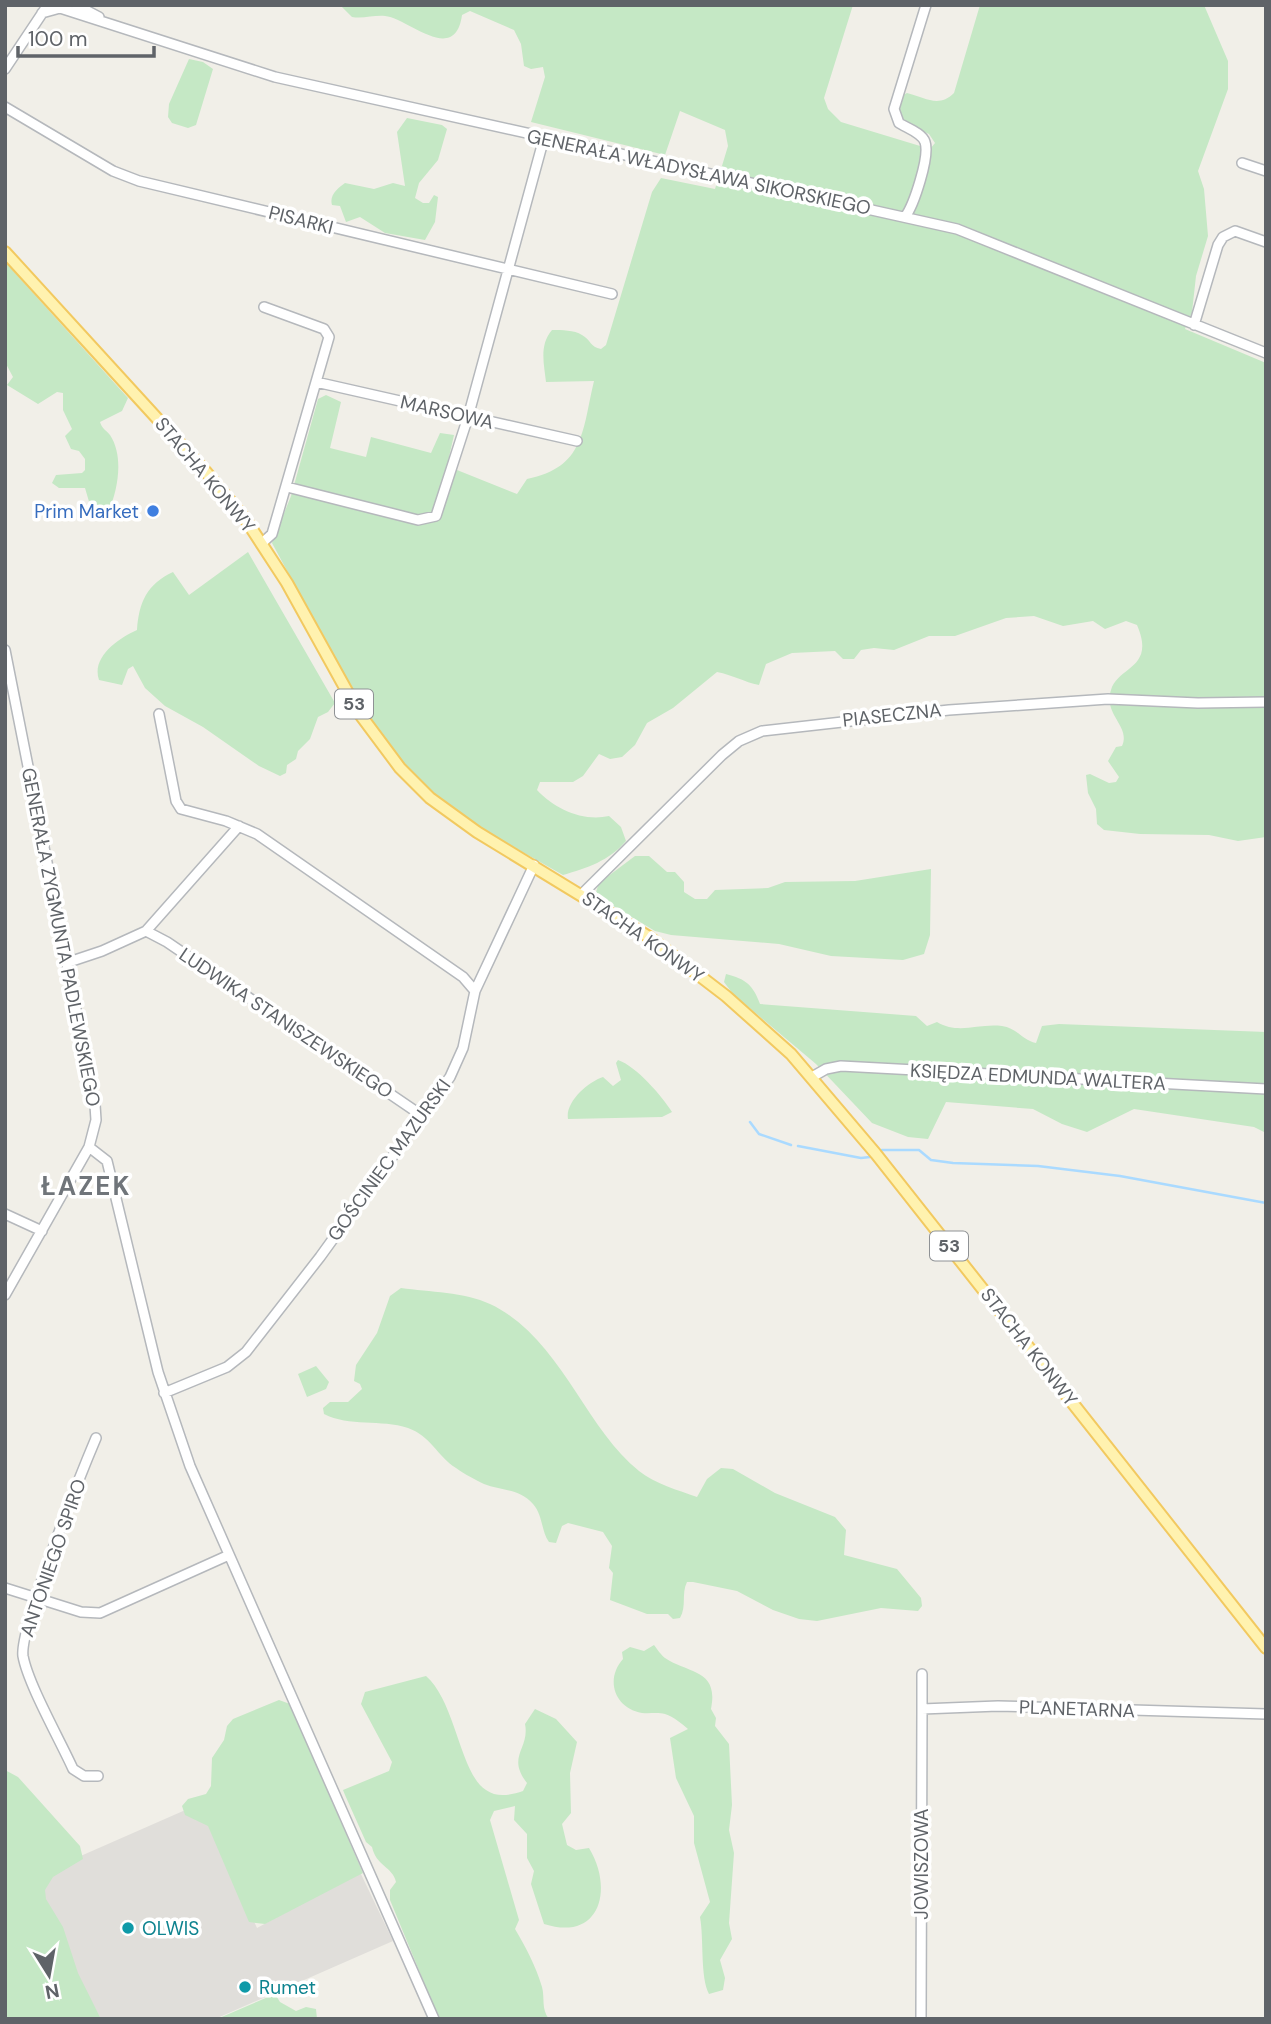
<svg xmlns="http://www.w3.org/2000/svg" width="1271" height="2024" font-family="'DM Sans',sans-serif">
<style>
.industrial{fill:#e0deda}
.green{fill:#c5e8c5}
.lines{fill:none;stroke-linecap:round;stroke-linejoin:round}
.stream{stroke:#aadaff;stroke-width:2.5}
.minor-casing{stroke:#b5b8bc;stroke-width:12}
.major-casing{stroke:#f2c960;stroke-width:14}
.minor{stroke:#fff;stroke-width:9}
.major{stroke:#fff2af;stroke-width:10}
.shop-dot{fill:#3f7fe0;stroke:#fff;stroke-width:2.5}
.culture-dot{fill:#0f9aa8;stroke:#fff;stroke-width:2.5}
.labels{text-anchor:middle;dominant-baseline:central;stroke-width:7;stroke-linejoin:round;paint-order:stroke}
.shield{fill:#fff;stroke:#8f9295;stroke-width:2}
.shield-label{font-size:18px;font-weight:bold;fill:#5f6368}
.street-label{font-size:19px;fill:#5f6368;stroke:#fff}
.shop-label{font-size:19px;fill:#366cbe;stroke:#fff;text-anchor:end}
.culture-label{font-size:19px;fill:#0d838f;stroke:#fff;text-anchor:start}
.district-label{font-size:26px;font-weight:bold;letter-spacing:2px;fill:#70757a;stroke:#fff}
</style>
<rect width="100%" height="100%" fill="#f1efe8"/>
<path class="industrial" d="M199 1804 257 1928 360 1872 393 1941 215 2019H101L26 1880Z"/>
<path class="green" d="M340 5H853L824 98 828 109 841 122 930 149 935 143 929 134 901 122 898 114 901 96 907 93C926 98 939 108 954 93L980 5H1204L1228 61V89L1198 171 1204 189 1208 236 1196 276 1192 312 1185 329 1266 363V837L1238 841 1209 835 1140 834 1104 830 1097 824 1096 809 1088 793 1086 775 1090 774 1109 783 1116 782 1119 777 1108 761 1116 747 1122 746C1131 726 1103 715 1111 690 1118 666 1156 669 1137 625L1126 621 1105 629 1093 621 1063 626 1034 616 1006 618 955 636H929L894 650 874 648 861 650 854 659H843L835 651 792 653 766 664 759 685C744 682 733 675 717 672L673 708 647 723 635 745 622 757 610 759 599 754 583 776 573 782H540L537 790C555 809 583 822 609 816L621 827 626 841C609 861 587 868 563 875L457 815 417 779 392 750 350 687 272 543 291 496 318 399 326 395 341 402 330 448 366 457 371 437 431 453 440 433 454 435 447 466 517 494 527 479C585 467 582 431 594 381L546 382C544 364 539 345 552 330 562 330 574 330 582 335 591 340 590 347 601 349L606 345 652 192 661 178 715 189 728 146 725 130 680 111 665 155 531 122 545 77 543 67 531 69 524 66 521 44 514 30 470 11 462 15C455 66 408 18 385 16 374 15 363 19 352 17Z
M189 59 203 62 213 69 196 125 188 128 172 123 168 117 169 104Z
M407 118 442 125 447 129 438 160 419 183 415 198 423 203H429L434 195 438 197 435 222 425 240 385 233 360 217 346 222 340 206 332 205C329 195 338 188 345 183L374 189 393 183 405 186 397 132Z
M5 262 128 398 122 411 100 422C102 429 106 430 110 435 124 456 118 489 109 510L93 518 87 513 90 505 85 488H59L52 483 56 475 82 473 85 470V459L79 451 71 449 65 436 72 429 63 410V393L57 392 38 404 7 385 13 377 5 362Z
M248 552 335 703 328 712 318 717 310 739 298 751 296 759 287 765 286 773 280 776 259 766 203 727 165 706 145 688 133 666 128 669 122 685 99 680C91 657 119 638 137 630 139 602 147 584 173 572L189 595Z
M635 856H649L667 872H675L684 882V892L695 899H707L715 890 768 888 785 882 855 881 931 869 930 935 924 954 903 960 831 956 779 944 671 935 655 931 595 895 599 883Z
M726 974C746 979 753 985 760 1004L916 1016 927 1026 937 1022C959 1035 978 1023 1002 1026 1017 1028 1022 1040 1036 1043L1042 1026 1059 1024 1266 1032V1133L1254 1127 1134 1109 1087 1132 1062 1124 1033 1109 946 1102 928 1139 908 1137 872 1123 816 1064 733 994 724 982Z
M618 1060C636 1066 662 1096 672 1112L662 1117 568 1119C565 1102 588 1082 603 1077L613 1086 621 1080 616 1063Z
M401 1288C429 1292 465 1292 490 1304 560 1337 584 1427 639 1471 655 1484 678 1490 697 1497L707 1479 721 1468 733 1469 775 1493 835 1517 846 1530 844 1555 897 1569 921 1598 922 1606 918 1611 881 1608 817 1621 799 1619 773 1610 737 1591 693 1582H687C681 1594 687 1606 680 1618L673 1619 668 1614H647L610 1600 613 1573 609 1568 612 1546 603 1532 568 1523 562 1526 556 1543 549 1542C541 1531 543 1515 533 1504 519 1488 501 1491 484 1484 476 1480 464 1474 456 1468 437 1456 431 1436 408 1428 381 1419 349 1427 324 1414L323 1408 330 1402H348L362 1389 360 1384 354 1381 356 1365 377 1333 390 1296Z
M316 1366 329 1382 326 1389 307 1397 298 1374Z
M654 1645C657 1649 661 1655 665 1658 689 1674 719 1669 711 1709L716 1718 715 1726 729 1744 732 1805 729 1830 734 1853 729 1923 732 1939 720 1960 725 1978 723 1990 709 1994C700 1977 704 1939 700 1917L710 1902 694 1843V1816L676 1778 670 1738 688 1729C681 1723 674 1717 665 1714 657 1712 650 1714 642 1713 614 1708 605 1679 623 1659L622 1652 630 1647 644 1651Z
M426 1676C456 1702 460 1774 486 1790 497 1798 511 1795 523 1791L527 1783C506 1756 530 1749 525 1724L535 1709 556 1719 577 1742 570 1773 571 1813 562 1824 567 1845 576 1850 589 1848C614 1889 600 1942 544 1924L531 1884 534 1871 527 1858V1834L514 1820 515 1806 494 1811 490 1820 519 1920 515 1929C525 1946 536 1966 542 1987 545 1998 541 2009 549 2019H439L390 1900V1890L396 1882C393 1867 376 1866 372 1847L366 1842 345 1795 343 1790 389 1771 392 1762 361 1704 365 1692Z
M279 1700 290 1704 363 1873 265 1924 249 1922 208 1826 185 1815 182 1806 188 1799 206 1794 211 1786 212 1758 224 1740 227 1726 233 1719Z
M5 1770 18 1777 80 1846 83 1859 53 1877 45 1890 46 1899 63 1927 78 1973 101 2019H5Z
M275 1994 280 2002 296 2011 306 2007 316 2009 317 2019H217Z"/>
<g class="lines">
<path class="stream" d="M750 1122 759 1134 791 1145
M798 1146 861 1158 870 1157
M882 1150H919L931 1160 953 1163 1038 1166 1120 1176 1266 1203"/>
<defs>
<path id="minor" d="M76 5 99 17
M42 13 60 8 275 77 957 229 1266 353
M5 69 45 9
M5 107 113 171 139 181 612 294
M1242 163 1266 171
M905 217C914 205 930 156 925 142 922 133 907 128 899 123L894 109 926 5
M1194 325 1218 245 1223 237 1235 231 1266 242
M316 382 577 441
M287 487 418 520 436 516 468 417 544 138
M262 543 272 534 329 337 324 329 264 307
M5 650 95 1105 96 1120 89 1147 5 1295
M159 714 176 801 181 809 226 821 257 834 463 977 475 991
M582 894 722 755 739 741 762 731 949 710 1108 699 1198 703 1266 702
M146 931 167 942 424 1117
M69 962 102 951 146 931 239 826
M812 1077 826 1069 841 1066 1266 1089
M89 1147 107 1161 158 1372 190 1466 434 2019
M5 1214 42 1231
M164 1393 227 1367 246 1352 320 1257 450 1077 463 1048 475 991 534 865
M96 1438C82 1471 19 1629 23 1656 28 1684 60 1740 73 1769L84 1776H98
M5 1588 81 1612 100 1613 229 1555
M922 1674V1709L998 1706 1266 1714
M921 2019 922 1709"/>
<path id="major" d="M5 252 206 472 246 520 287 583 359 713 400 768 430 798 477 832 649 937 726 996 791 1054 876 1154 1266 1648"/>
</defs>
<use href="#minor" class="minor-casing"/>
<use href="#major" class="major-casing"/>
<use href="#minor" class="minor"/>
<use href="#major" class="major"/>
</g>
<circle class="shop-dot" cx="153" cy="511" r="7"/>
<g class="culture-dot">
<circle cx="128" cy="1928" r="7"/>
<circle cx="245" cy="1987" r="7"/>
</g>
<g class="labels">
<g class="shield">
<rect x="335" y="689.5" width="38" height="29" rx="5"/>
<rect x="930" y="1231.5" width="38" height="29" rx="5"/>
</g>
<g class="shield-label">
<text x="354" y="704">53</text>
<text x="949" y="1246">53</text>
</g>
<g class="street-label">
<text transform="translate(699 172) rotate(12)">GENERAŁA WŁADYSŁAWA SIKORSKIEGO</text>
<text transform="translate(301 220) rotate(14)">PISARKI</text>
<text transform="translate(447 412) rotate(13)">MARSOWA</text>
<text transform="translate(205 475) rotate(50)">STACHA KONWY</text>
<text transform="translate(892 715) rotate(-6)">PIASECZNA</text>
<text transform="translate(61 937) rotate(79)">GENERAŁA ZYGMUNTA PADLEWSKIEGO</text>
<text transform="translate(643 937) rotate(35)">STACHA KONWY</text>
<text transform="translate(286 1023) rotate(34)">LUDWIKA STANISZEWSKIEGO</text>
<text transform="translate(1038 1077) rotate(3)">KSIĘDZA EDMUNDA WALTERA</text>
<text transform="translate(389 1160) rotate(-54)">GOŚCINIEC MAZURSKI</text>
<text transform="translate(1029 1347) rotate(52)">STACHA KONWY</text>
<text transform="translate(53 1558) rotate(-71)">ANTONIEGO SPIRO</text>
<text transform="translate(1077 1709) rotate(2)">PLANETARNA</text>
<text transform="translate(921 1864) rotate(-90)">JOWISZOWA</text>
</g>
<g class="shop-label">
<text x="139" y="511">Prim Market</text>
</g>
<g class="culture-label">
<text x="142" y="1928">OLWIS</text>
<text x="259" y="1987">Rumet</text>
</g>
<g class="district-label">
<text x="86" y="1186">ŁAZEK</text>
</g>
</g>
<rect width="1271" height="2024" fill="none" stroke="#5f6368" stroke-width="14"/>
<g transform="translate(49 1975) rotate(169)" stroke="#ffffff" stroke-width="5" paint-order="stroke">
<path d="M0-5L12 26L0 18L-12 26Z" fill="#5f6368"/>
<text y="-10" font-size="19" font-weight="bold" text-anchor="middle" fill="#5f6368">N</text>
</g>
<path d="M18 46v10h136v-10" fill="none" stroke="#5f6368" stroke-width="3.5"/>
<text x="28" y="46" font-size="21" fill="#5f6368" stroke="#ffffff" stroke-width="5" paint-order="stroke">100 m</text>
</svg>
